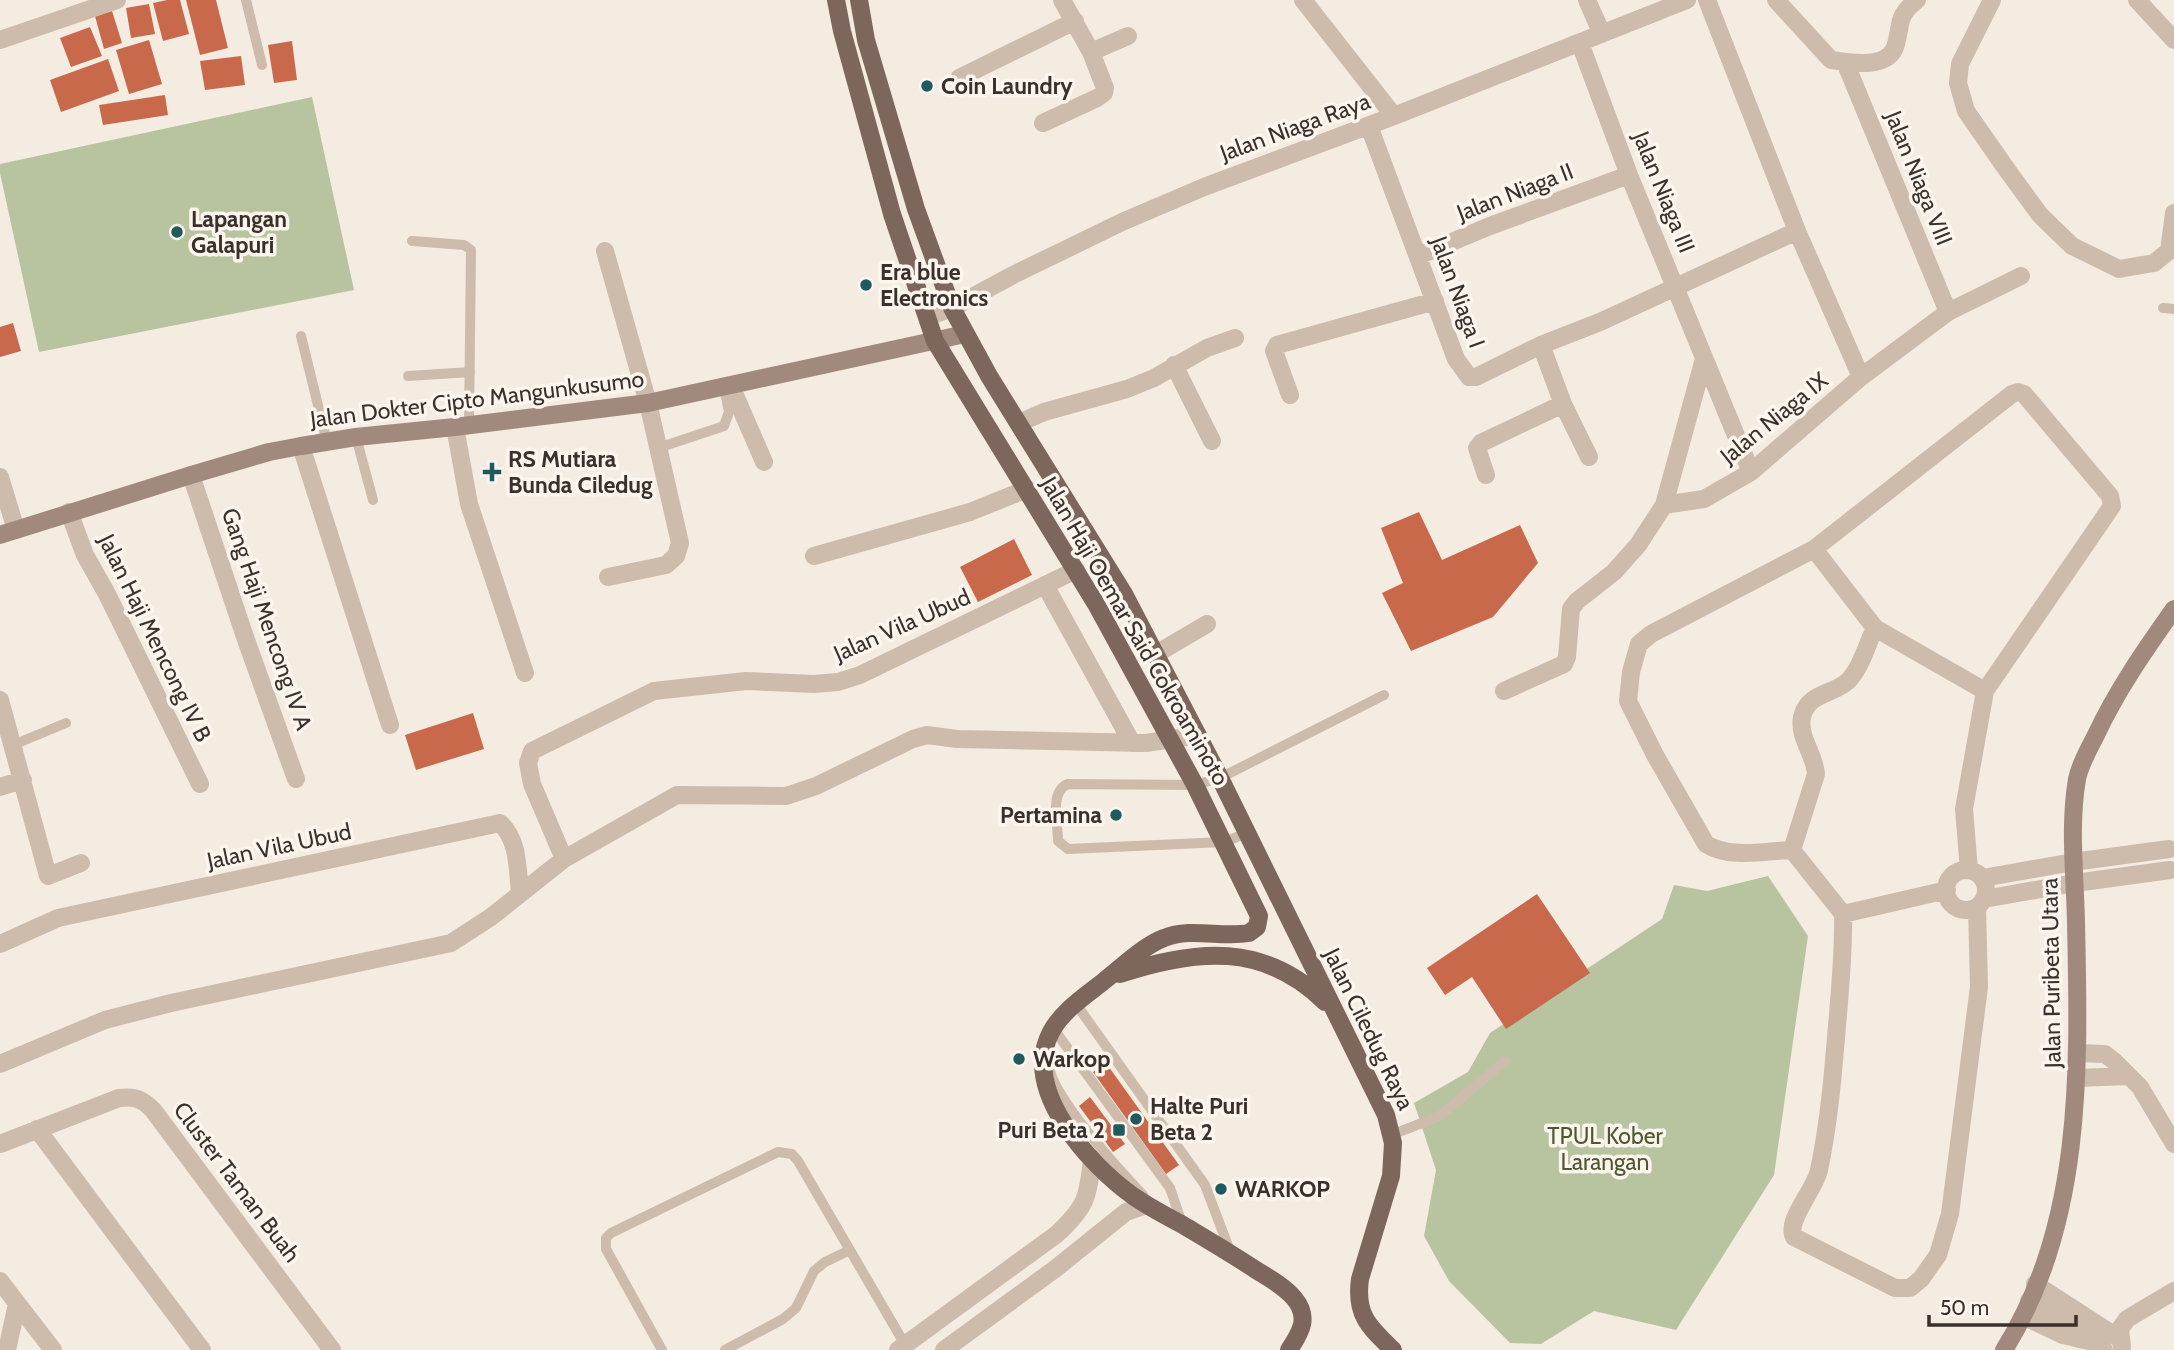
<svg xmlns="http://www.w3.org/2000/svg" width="2174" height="1350" font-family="Cabin,sans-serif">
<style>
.green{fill:#b8c4a0}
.building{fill:#c8694b}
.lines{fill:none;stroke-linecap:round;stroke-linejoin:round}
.lane{stroke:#cdbbac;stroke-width:10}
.street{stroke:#cdbbac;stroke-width:18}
.secondary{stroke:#a18a7d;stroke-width:18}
.primary{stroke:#7d675c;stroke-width:18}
.poi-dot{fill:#1f5a5e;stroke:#fbf5ee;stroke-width:2.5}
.labels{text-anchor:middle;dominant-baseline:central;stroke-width:7;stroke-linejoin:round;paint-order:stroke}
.poi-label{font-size:23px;font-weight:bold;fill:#3b302b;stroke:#fbf5ee;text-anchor:start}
.street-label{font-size:23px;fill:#3b302b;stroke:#fbf5ee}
.park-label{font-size:23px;fill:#4a5a2e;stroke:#fbf5ee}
</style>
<rect width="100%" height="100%" fill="#f4ebe1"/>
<path class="green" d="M312 97 354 290 39 352 0 173V164Z
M1768 876 1808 936 1774 1175 1676 1330 1594 1311 1541 1344 1510 1343 1449 1281 1424 1236 1436 1170 1414 1103 1468 1072 1490 1033 1662 919 1674 885 1707 891Z"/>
<path class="building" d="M167 0H180L189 34 163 41 153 3Z
M186 0H216L228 48 200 55Z
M149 4 155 34 131 38 126 8Z
M112 11 122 43 104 49 95 16Z
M90 27 102 56 71 67 60 38Z
M149 40 162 84 129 94 116 50Z
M292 41 297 80 274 83 268 45Z
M241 56 245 85 205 90 200 61Z
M108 59 119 91 61 112 50 80Z
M165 95 168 115 103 125 99 105Z
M13 323 21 351 0 357V327Z
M1419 512 1442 560 1520 525 1538 563 1493 617 1411 651 1382 593 1403 583 1381 528Z
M1014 539 1032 575 978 602 960 567Z
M473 713 484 749 416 770 405 735Z
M1537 894 1590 973 1506 1029 1472 977 1445 995 1427 968Z
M1106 1063 1179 1165 1166 1174 1093 1072Z
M1090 1097 1125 1144 1113 1152 1079 1106Z"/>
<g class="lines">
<path class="lane" d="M246 0 262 65
M412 241 464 245 471 250 469 425
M2163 308 2174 309
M301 336 327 442
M408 376 470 372
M356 437 373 500
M658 448 724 426 729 412 724 387
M13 745 66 723
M1247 833 1224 842 1068 849 1058 841C1058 824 1049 791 1068 784L1195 785 1220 778 1384 695
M1076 1004 1205 1185 1230 1251
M1053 1028 1170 1188 1183 1226
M1050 1071C1058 1102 1119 1170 1143 1195
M1391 1135 1440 1116 1505 1061
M662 1350 606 1249V1238L611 1233 778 1152 792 1154 798 1161 907 1348
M725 1350 783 1319 796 1308 814 1271 825 1262 850 1250"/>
<path class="street" d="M1303 0 1394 116
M1587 0 1602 34
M1707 0 1797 231 1861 377
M1776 0 1831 60C1850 63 1890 70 1896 44 1902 21 1897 16 1917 0
M1992 0 1960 64 1958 83 1966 111 2005 167 2040 215 2072 246 2119 269 2154 263 2169 251 2174 213
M2137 0 2174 40
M0 40 117 0
M1580 43 1629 175 1751 472
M1091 52 1128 36
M1845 62 1948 312
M959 78 1075 21
M1043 123 1097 98 1104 93 1105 88 1091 52 1062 0
M1369 126 1456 359 1469 377H1476L1541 345 1600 322 1797 231
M605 251 648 403 680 543 676 556 666 565 608 577
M1418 256 1490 226 1629 175
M927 317 952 308 1013 275 1122 222 1204 187 1394 116 1687 0
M1541 345 1563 404 1589 457
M1174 365 1212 441
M731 386 764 462
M1290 395 1274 351 1277 345 1435 301
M1019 423 1044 412 1127 389 1154 378 1207 348 1235 338
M455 427 469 504 525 673
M301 446 390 725
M191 475 245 637 296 779
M1486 475 1477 448 1481 443 1563 404
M0 477 16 530
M1664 505 1704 499 1751 472 1861 377 1948 312 2021 276
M69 512 85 555 107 594 200 784
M1814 549 1875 628 1985 691
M814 556 970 512 1027 489
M1045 585 1132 743
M1156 654 1207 624
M1504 691 1564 664 1567 657 1571 609 1577 601 1614 572 1638 545 1664 505 1704 359
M0 700 48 876 81 863
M0 787 23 780
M1792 850 1816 774C1815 755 1798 737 1802 717 1808 692 1833 695 1848 681 1861 668 1867 644 1875 628
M564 859 532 784 528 763 532 751 654 691 746 681 814 684 838 682 860 675 1076 570
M1946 890a20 20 0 1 1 40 0a20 20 0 1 1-40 0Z
M1983 878 2073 862 2169 849
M1947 890 1843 914C1844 951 1840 989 1837 1026 1833 1074 1829 1123 1819 1170 1815 1190 1785 1221 1794 1237L1895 1288H1910L1921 1279 1938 1255 1950 1214 1979 987 1977 907
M1984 899 2075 883 2170 870
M1843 914 1792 850C1764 851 1730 859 1706 844L1655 755 1628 701 1631 672 1639 644 1651 634 1814 549 2012 394 2018 392 2024 394 2105 490 2110 496 2112 506 1985 691 1964 809 1969 870
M0 944 58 918 500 823C519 841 517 867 520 892
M2078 1053 2105 1054 2114 1061 2140 1087 2174 1144
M0 1064 105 1020 171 1003 451 943 491 917 564 859 677 795 786 796 816 786 913 739 927 735 957 739 1146 743 1198 735
M2077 1078 2128 1076
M37 1129 202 1350
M0 1144 119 1098C135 1096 142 1099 153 1110L332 1350
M0 1281 53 1350
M2035 1284 2120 1339
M2029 1301 2072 1321 2104 1350
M2023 1316 2063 1335 2097 1343
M2122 1347 2120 1329 2127 1319 2174 1291
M7 1350 17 1304
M898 1350 1057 1234C1086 1207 1088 1198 1092 1159
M944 1350 1055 1269 1126 1212 1146 1205"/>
<path class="secondary" d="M0 535 191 475 269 452 301 446 356 437 455 427 648 403 965 334
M2004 1350C2084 1223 2079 1066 2076 922 2075 875 2069 826 2077 779 2080 764 2089 749 2096 735 2117 690 2145 650 2174 609"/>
<path class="primary" d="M836 0 842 31 892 214 935 341 1096 604 1195 785 1259 916 1257 927 1249 933C1221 938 1191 927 1164 938 1143 946 1122 967 1104 981 1085 996 1062 1011 1051 1032 1020 1090 1090 1165 1133 1196 1149 1207 1166 1216 1183 1225 1208 1240 1232 1254 1256 1270 1269 1278 1284 1286 1294 1298 1310 1317 1301 1332 1289 1350
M859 0 866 40 916 209 952 308 989 376 1124 594 1220 778 1386 1115 1393 1143 1391 1176 1360 1279C1355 1315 1369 1327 1393 1350
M1120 974C1196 949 1264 942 1325 1002"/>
</g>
<g class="poi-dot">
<circle cx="927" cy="86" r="7"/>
<circle cx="177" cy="232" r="7"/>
<circle cx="866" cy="285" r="7"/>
<path d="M488.5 461.5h7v7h7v7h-7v7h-7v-7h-7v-7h7z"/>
<circle cx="1116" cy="815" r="7"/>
<circle cx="1019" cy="1059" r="7"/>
<circle cx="1136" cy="1119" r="7"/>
<rect x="1112" y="1123" width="14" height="14" rx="3.5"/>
<circle cx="1221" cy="1189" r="7"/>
</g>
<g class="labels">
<g class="poi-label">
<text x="941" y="86">Coin Laundry</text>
<text x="191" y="219">Lapangan<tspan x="191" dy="26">Galapuri</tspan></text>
<text x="880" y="272">Era blue<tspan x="880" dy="26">Electronics</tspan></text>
<text x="508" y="459">RS Mutiara<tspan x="508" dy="26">Bunda Ciledug</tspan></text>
<text x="1102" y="815" text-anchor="end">Pertamina</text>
<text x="1033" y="1059">Warkop</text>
<text x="1150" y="1106">Halte Puri<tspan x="1150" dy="26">Beta 2</tspan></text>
<text x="1105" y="1130" text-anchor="end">Puri Beta 2</text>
<text x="1235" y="1189">WARKOP</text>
</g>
<g class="street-label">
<text transform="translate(1295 127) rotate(-20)">Jalan Niaga Raya</text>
<text transform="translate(1919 178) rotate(68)">Jalan Niaga VIII</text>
<text transform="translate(1515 192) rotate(-21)">Jalan Niaga II</text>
<text transform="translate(1664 192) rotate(68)">Jalan Niaga III</text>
<text transform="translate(1458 292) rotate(70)">Jalan Niaga I</text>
<text transform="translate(477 399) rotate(-7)">Jalan Dokter Cipto Mangunkusumo</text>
<text transform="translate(1774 418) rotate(-39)">Jalan Niaga IX</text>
<text transform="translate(267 619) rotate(71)">Gang Haji Mencong IV A</text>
<text transform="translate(902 625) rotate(-24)">Jalan Vila Ubud</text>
<text transform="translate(1135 631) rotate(60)">Jalan Haji Oemar Said Cokroaminoto</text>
<text transform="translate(155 638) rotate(64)">Jalan Haji Mencong IV B</text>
<text transform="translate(279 846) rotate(-12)">Jalan Vila Ubud</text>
<text transform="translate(2051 973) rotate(-91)">Jalan Puribeta Utara</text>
<text transform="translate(1369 1029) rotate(64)">Jalan Ciledug Raya</text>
<text transform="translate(237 1182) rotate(53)">Cluster Taman Buah</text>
</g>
<g class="park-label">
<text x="1605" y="1136">TPUL Kober<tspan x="1605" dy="26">Larangan</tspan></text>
</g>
</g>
<path d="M1929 1315v10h147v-10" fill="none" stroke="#3b302b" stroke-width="3.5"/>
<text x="1940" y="1315" font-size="21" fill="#3b302b" stroke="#fbf5ee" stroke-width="5" paint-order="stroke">50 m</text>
</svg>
